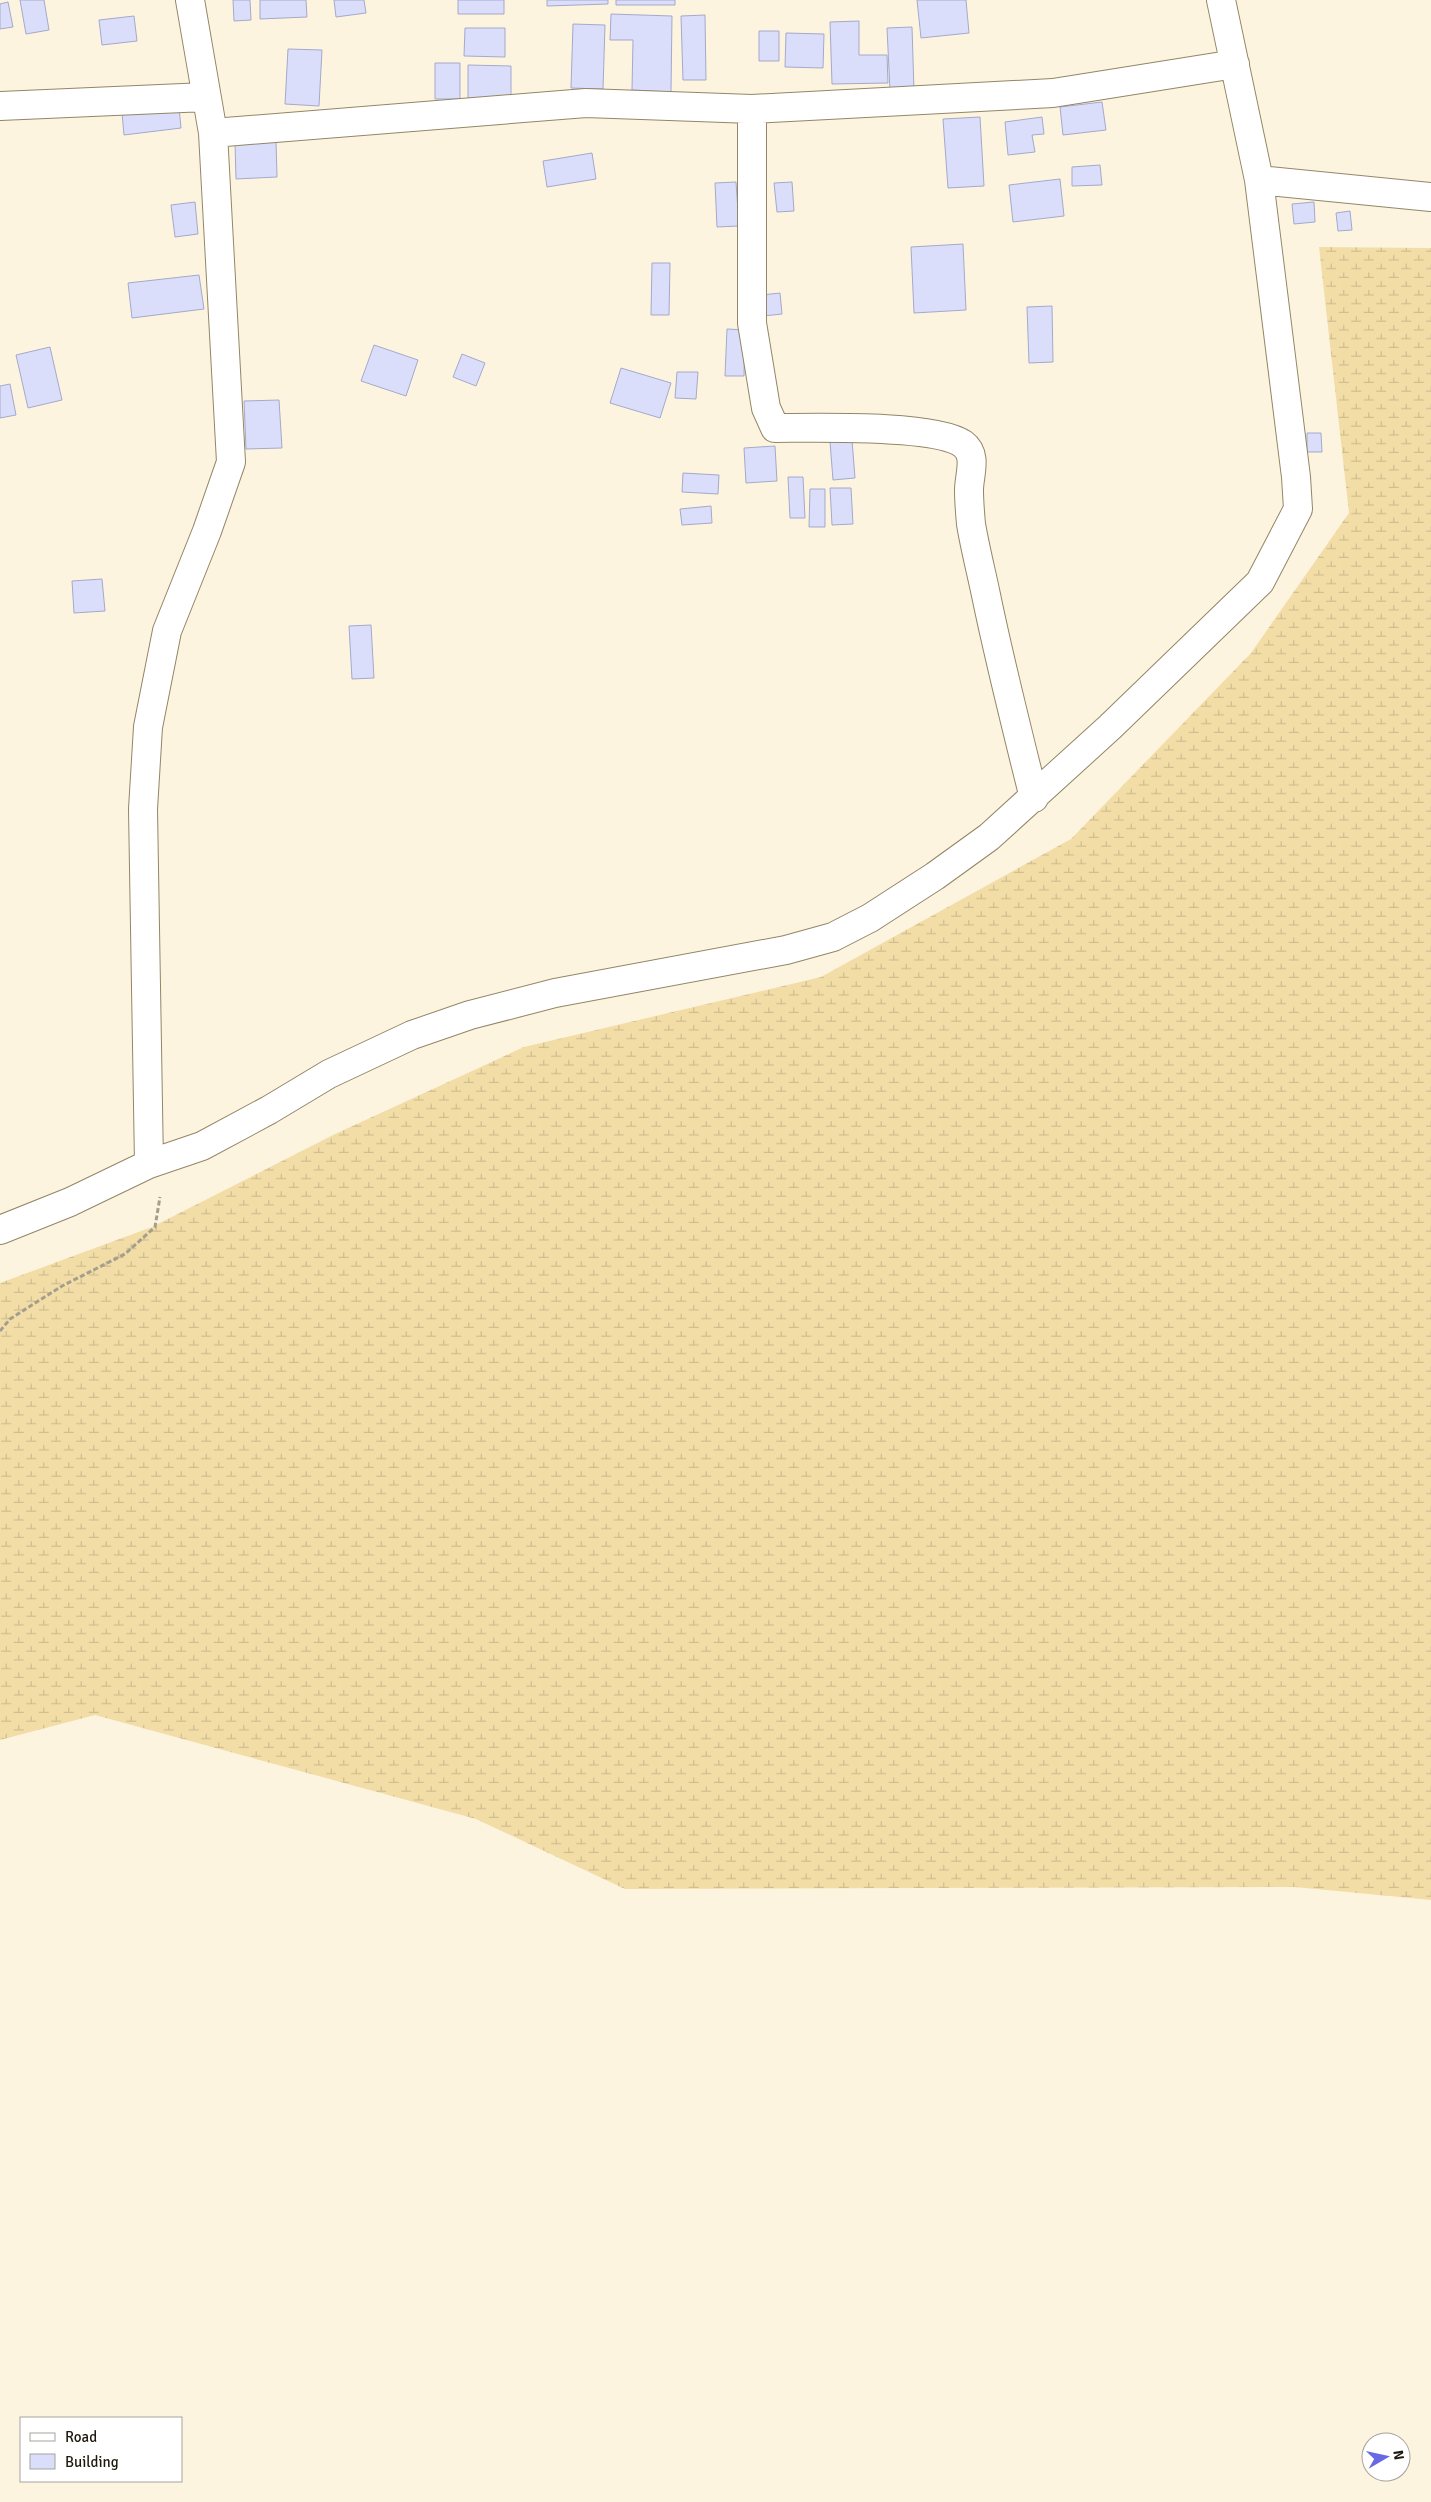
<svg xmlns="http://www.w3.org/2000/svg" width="1431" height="2502" font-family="Signika,sans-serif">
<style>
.wetland{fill:url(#wetland-marsh)}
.building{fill:#dadefa;stroke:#a5a9ca}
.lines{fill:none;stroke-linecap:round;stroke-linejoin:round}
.minor-casing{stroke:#938667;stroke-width:30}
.path{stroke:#a59e8d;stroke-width:3;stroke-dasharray:5 2.5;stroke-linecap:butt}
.minor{stroke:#fff;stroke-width:28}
</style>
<defs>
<pattern id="wetland-marsh" width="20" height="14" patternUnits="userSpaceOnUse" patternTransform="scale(1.25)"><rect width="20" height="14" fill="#f3dda7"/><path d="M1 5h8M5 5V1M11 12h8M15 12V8" fill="none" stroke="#d0bd8f"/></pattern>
</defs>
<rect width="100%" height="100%" fill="#fdf4e0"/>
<path class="wetland" d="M1319 247 1431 248V1900L1295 1887 625 1889 476 1819 95 1715 0 1740V1283L152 1227 333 1135 524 1047 821 977 1071 839 1251 653 1349 513Z"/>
<path class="building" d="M20 0H44L49 30 26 34Z
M233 0H250L251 20 234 21Z
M260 0H306L307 17 260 19Z
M334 0H364L366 13 336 17Z
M458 0H504V14H458Z
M547 0H608V4L547 6Z
M616 0H675V5H616Z
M917 0H966L969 33 921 38Z
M8 2 13 27 0 29V4Z
M611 14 672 16 671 92 632 90 633 40H610Z
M705 15 706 80H683L681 16Z
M134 16 137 41 102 45 99 20Z
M859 21V55H887L888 83 832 84 830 22Z
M573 24 605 25 603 89 571 88Z
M912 27 914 91H890L887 28Z
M465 28H505V57L464 56Z
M759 31H779V61H759Z
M786 33 824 34 823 68 785 67Z
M288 49 322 50 319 106 285 104Z
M435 63H460V99H435Z
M468 65 511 66V102H468Z
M1102 102 1106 130 1063 135 1060 107Z
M179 107 181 128 124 135 122 113Z
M980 117 984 186 948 188 943 119Z
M1042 117 1044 134 1032 135 1035 152 1008 155 1005 122Z
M276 142 277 177 236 179 235 143Z
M592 153 596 179 547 187 543 161Z
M1100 165 1102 185 1072 186V167Z
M1060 179 1064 216 1013 222 1009 185Z
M736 182 739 226 717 227 715 183Z
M792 182 794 211 777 212 774 183Z
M195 202 198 234 175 237 171 205Z
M1314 202 1315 222 1294 224 1292 204Z
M1350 211 1352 230 1338 231 1336 213Z
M963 244 966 310 914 313 911 247Z
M652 263H670L669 315H651Z
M199 275 204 309 132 318 128 283Z
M780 293 782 314 763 316 761 295Z
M1052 306 1053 362 1029 363 1027 307Z
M727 329 745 330 744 376H725Z
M374 345 418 360 406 396 361 381Z
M50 347 62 400 28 408 16 355Z
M462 354 485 363 476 386 453 377Z
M621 368 671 383 660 418 610 403Z
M677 372H698L696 399 675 398Z
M10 384 16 415 0 418V386Z
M279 400 282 448 246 449 244 401Z
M1307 433H1321L1322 452H1307Z
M852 440 855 478 833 480 830 442Z
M775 446 777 481 746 483 744 448Z
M683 473 719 475 718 494 682 492Z
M788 477H803L805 518H790Z
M830 488H851L853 524 832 525Z
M810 489H825V527H809Z
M711 506 712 523 682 525 680 509Z
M102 579 105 611 74 613 72 581Z
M371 625 374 678 352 679 349 626Z"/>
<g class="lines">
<defs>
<path id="minor" d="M0 106 206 97
M752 109V323L766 408 775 428C813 428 935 424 963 444 978 455 969 475 969 490 969 501 970 513 971 524 975 548 981 571 986 595 1000 663 1017 730 1034 798
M213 133 586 103 752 109 1053 93 1235 64
M1259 180 1431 197
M149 1164 143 809 148 727 167 631 207 531 231 462 213 133 190 0
M0 1230 70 1202 149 1164 202 1146 269 1110 329 1074 412 1035 470 1015 555 993 786 950 833 937 870 918 935 876 989 837 1110 727 1260 582 1298 509 1296 477 1259 180 1221 0"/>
</defs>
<use href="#minor" class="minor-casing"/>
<path class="path" d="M0 1331 10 1319 62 1286 125 1254 155 1227 160 1197"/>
<use href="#minor" class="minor"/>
</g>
<rect x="20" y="2417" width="162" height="65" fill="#ffffff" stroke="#a5a39e"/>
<rect x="30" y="2433" width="25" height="8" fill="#ffffff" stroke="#a5a39e"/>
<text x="65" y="2442" font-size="15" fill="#1e190d">Road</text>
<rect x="30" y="2454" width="25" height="15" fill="#dadefa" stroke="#a5a39e"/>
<text x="65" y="2467" font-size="15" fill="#1e190d">Building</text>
<g transform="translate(1386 2457) rotate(81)"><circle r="24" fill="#ffffff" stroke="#a5a39e"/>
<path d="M0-4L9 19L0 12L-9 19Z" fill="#696ae3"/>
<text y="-8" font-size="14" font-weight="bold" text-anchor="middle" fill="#1e190d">N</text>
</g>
</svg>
